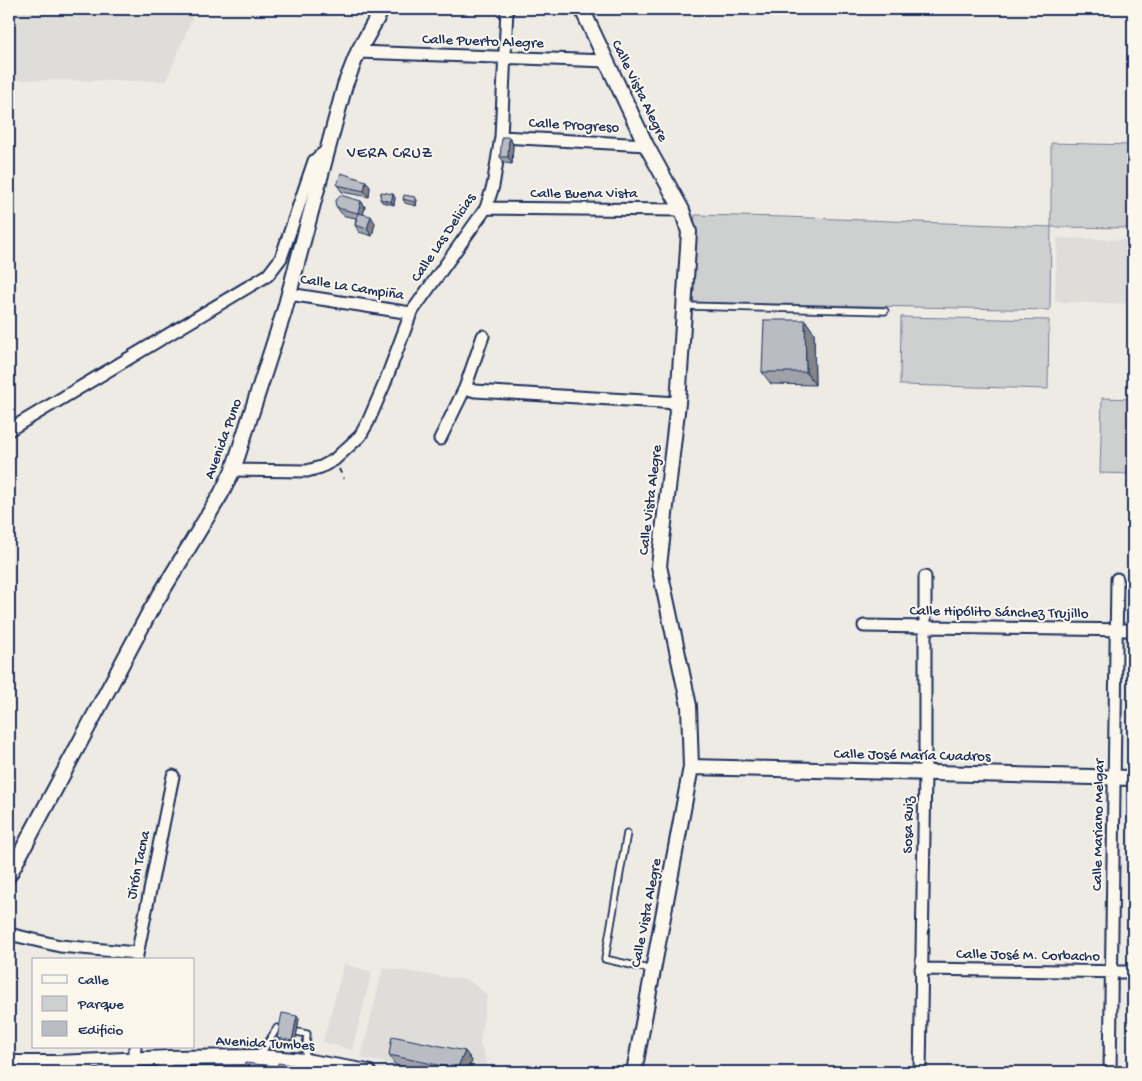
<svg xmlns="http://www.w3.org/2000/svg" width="1142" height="1081" font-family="'Gochi Hand',sans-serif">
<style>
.built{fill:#deddda}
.green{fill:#cecfcf;stroke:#747f96}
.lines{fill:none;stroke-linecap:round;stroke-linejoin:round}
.service-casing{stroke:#1b2f5e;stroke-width:9}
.minor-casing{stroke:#1b2f5e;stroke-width:15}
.tertiary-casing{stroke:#1b2f5e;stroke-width:18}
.path{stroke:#1b2f5e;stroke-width:2;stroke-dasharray:5 4;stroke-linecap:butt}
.service{stroke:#fbf7ec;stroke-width:5.5}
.minor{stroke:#fbf7ec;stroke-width:11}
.tertiary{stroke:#fbf7ec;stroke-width:14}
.wall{fill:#9fa2a8;stroke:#1b2f5e}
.shaded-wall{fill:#828488;stroke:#1b2f5e}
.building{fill:#b9bcc3;stroke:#1b2f5e}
.labels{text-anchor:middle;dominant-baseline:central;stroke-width:4;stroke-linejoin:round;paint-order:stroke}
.street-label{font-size:15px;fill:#1b2f5e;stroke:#fbf7ec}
.neighbourhood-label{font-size:16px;letter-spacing:1px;fill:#1b2f5e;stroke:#fbf7ec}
</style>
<rect width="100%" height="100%" fill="#eeebe4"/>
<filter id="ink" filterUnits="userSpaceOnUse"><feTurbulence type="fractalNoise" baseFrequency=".02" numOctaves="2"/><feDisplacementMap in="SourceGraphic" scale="10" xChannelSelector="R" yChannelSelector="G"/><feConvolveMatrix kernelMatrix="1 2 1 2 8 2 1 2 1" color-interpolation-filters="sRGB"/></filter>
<g filter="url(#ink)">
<path class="built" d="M9 9H196L166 81 9 80Z
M1057 238 1133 240V304L1055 302Z
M344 964 372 972 352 1050 323 1042Z
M383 968 468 980 487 995 480 1042 490 1072H429L361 1058Z"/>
<path class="green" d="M1051 143 1133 145V228L1051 227 1050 310 690 302 695 215 784 217 1051 227Z
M901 317 1049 320 1048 389 900 385Z
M1102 398 1133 399V474L1100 473Z"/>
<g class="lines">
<defs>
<path id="service" d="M685 306 885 311
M627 833 605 959 653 970
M259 1057 277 1028 307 1034 305 1061"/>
<path id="minor" d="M358 52 607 61
M501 137 646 145
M486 208 682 210
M289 294 411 313
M465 388 475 391 678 403
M9 430 268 275 281 258 314 161 328 149
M440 439 465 388 483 336
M233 470 307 471 321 467 334 460 360 436 368 422 384 385 411 313 486 208 493 186 501 137 507 9
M864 626 1133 630
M9 934 60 946 136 953
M136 960 173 776
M921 969 1133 972
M134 1060 135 1047
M162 1072 168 1058
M920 1072 925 773V577
M1110 1072 1117 579"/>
<path id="tertiary" d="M582 9 646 145 682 210 689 232 678 403 659 566 689 706 691 767 634 1072
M691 767 1133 778
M9 875 149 613 221 494 233 470 284 312 345 85 358 52 382 9
M9 1063H58L168 1058 259 1057 305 1061 368 1072"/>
</defs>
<use href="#service" class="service-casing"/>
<use href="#minor" class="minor-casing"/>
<use href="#tertiary" class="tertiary-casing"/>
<path class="path" d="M339 469 344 479"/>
<use href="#service" class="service"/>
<use href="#minor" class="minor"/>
<use href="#tertiary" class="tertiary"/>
</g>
<path class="wall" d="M509 137 513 144 512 164 505 163 500 157Z
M337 185 370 187 369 197 342 192Z
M393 194 395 198 394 205 382 202 380 199Z
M403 199 417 200 416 206 405 203Z
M361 201 365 207 363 214 375 223 372 236 359 232 355 225 356 218 345 216 341 213 336 206Z
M805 320 814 333 815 385 771 384 762 372Z
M299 1019 295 1044 279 1041 277 1038Z
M465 1051 472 1061 467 1072H432L395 1065 389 1055Z"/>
<path class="shaded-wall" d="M509 137 513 144 512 164 508 157Z
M366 181 370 187 369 197 364 191Z
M393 194 395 198 394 205 391 202Z
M415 197 417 200 416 206 414 202Z
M361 201 365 207 362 219 358 213Z
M371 216 375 223 372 236 367 229Z
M805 320 814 333 815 385 806 372Z
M297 1016 299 1019 295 1044 292 1041Z
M465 1051 472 1061 467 1072H459L457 1069Z
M271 1066 276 1072H271Z
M299 1066 304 1072H299Z"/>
<path class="building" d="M502 137H509L508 157H500Z
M341 173 366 181 364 191 337 185Z
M381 192 393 194 391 202 380 199Z
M340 195 361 201 358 213 341 209 336 206 335 202Z
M404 195 415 197 414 202 403 199Z
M358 213 371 216 367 229 355 225Z
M764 320H805L806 372H762Z
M282 1013 297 1016 292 1041 277 1038Z
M392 1036 465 1051 457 1069 389 1055Z
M245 1063 271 1066V1072H244Z
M278 1063 299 1066V1072H277Z"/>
</g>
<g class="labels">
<g class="street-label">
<text transform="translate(483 42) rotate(2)">Calle Puerto Alegre</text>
<text transform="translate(639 91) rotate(64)">Calle Vista Alegre</text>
<text transform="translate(574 126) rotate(3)">Calle Progreso</text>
<text x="584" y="194">Calle Buena Vista</text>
<text transform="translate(444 238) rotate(-56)">Calle Las Delicias</text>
<text transform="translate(352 288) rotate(9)">Calle La Campiña</text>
<text transform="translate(224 439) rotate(-70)">Avenida Puno</text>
<text transform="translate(651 500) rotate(-83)">Calle Vista Alegre</text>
<text transform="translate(999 613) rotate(1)">Calle Hipólito Sánchez Trujillo</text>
<text transform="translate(912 756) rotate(1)">Calle José María Cuadros</text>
<text transform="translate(909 825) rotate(-89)">Sosa Ruiz</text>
<text transform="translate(1099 825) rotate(-89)">Calle Mariano Melgar</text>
<text transform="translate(139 865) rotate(-78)">Jirón Tacna</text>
<text transform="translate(647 913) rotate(-79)">Calle Vista Alegre</text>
<text transform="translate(1028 956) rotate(1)">Calle José M. Corbacho</text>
<text transform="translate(265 1044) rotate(3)">Avenida Tumbes</text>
</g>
<g class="neighbourhood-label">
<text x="390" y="154">VERA CRUZ</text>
</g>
</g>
<rect width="1142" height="1081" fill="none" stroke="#fbf7ec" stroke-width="30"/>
<rect x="15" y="15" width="1112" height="1051" fill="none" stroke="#1b2f5e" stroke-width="2" filter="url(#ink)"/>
<rect x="32" y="958" width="162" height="90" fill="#fbf7ec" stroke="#a1a7b3"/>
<rect x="42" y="975" width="25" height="8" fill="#fbf7ec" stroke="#a1a7b3"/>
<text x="78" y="984" font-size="15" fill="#1b2f5e">Calle</text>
<rect x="42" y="996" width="25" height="15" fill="#cecfcf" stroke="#a1a7b3"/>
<text x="78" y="1008" font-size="15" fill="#1b2f5e">Parque</text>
<rect x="42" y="1021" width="25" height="15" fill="#b9bcc3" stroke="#a1a7b3"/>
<text x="78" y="1034" font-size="15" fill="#1b2f5e">Edificio</text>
</svg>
